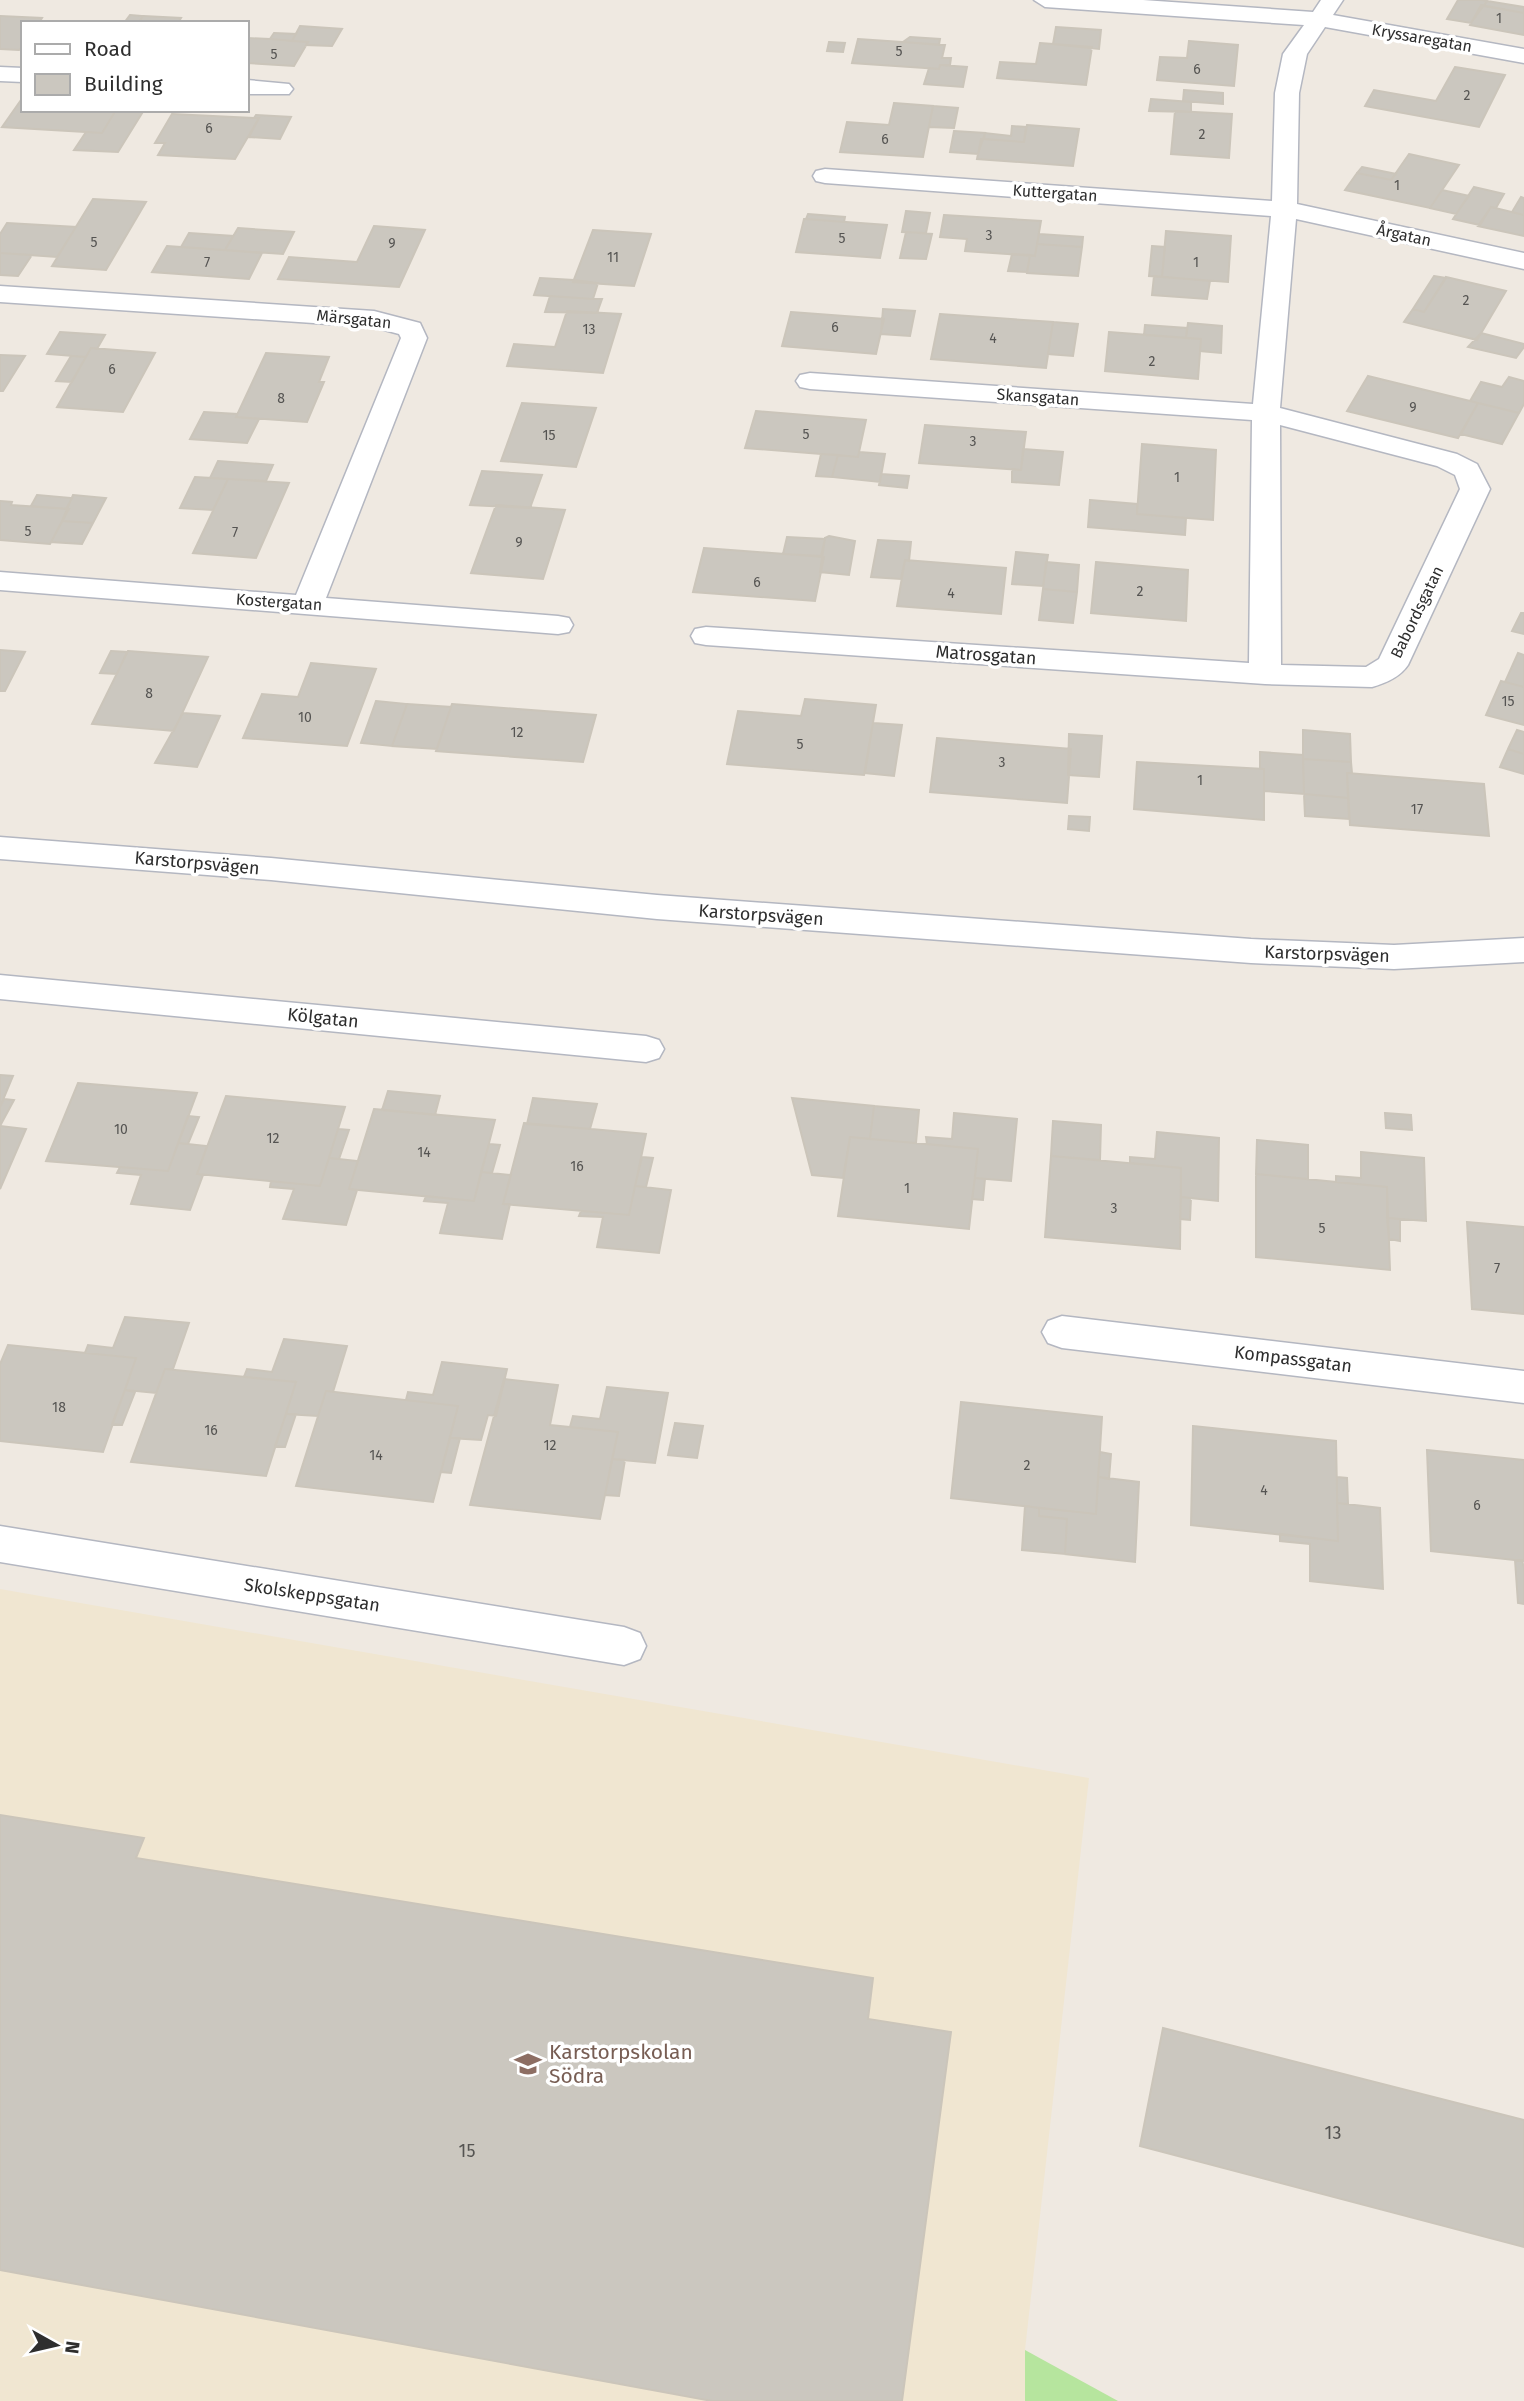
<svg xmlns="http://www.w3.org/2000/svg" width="1524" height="2401" font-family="'Fira Sans',sans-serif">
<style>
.education{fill:#f0e6d1}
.green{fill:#b6e59e}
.building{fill:#cbc7bf;stroke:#cbc5ba;stroke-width:2}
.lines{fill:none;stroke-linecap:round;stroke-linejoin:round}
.street-casing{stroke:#b4b7c1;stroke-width:3}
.secondary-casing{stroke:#b4b7c1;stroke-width:3}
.street{fill:#fff;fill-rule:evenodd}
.secondary{fill:#fff;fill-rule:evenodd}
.labels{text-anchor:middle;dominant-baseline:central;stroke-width:7;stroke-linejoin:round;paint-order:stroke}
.number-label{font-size:14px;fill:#555452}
.far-street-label{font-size:16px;fill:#2e2e2e;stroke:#fff}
.street-label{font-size:18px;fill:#2e2e2e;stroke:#fff}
.near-number-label{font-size:18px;fill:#555452}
.near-education-label{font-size:21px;fill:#785e54;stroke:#fff;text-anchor:start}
</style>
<rect width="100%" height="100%" fill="#efe9e1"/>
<path class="education" d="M0 1589 1089 1778 1025 2350V2401H0Z"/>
<path class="green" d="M1025 2350 1118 2401H1025Z"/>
<path class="building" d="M1458 0H1482L1487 1 1471 23 1447 19Z
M1487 1 1524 7V13L1484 6Z
M1481 5 1524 13V35L1470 25Z
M130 15 143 16 138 23H124Z
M0 16 42 18 39 23H23V45L19 50 0 49Z
M143 16 181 18 178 23H138Z
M300 26 342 29 332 46 306 45 308 42 292 41Z
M1056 27 1101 30 1099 49 1053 44Z
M274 33 296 34 292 41 270 39Z
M910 37 940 39 939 45 903 42Z
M247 38 270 39 308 42 294 66 247 63Z
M858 39 945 45 942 58H951L950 65H940L939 69 852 63Z
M1189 41 1238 45 1234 86 1157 80 1160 57 1187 58Z
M829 42 845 43 843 52 827 51Z
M1040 43 1092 47 1086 85 997 78 1000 62 1036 64Z
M940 65 967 67 963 87 924 84 929 68 939 69Z
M1455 67 1505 75 1479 127 1365 106 1374 90 1436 101Z
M1184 90 1223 93V104L1183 101Z
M1151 99 1191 102V112L1149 111Z
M21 100 23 110H116L102 133 2 127Z
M894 103 933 106 923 157 840 152 847 122 889 125Z
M933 106 958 108 954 128 929 127Z
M116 110H144L118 152 74 150 86 132 102 133Z
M1175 111 1232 114 1229 158 1171 154Z
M172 114 254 118H259L235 159 158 155 165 143H155Z
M256 115 291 117 280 139 249 137 259 118H254Z
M1027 125 1079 129 1073 166 977 159 981 139 1024 142Z
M1012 126 1026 127 1024 142 984 139 985 133 1011 136Z
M954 131 985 133 978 154 950 152Z
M1409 154 1459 165 1430 208 1345 190 1357 173 1391 180Z
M1362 167 1396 174 1391 180 1357 173Z
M1474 187 1504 194 1496 208 1491 207 1480 225 1453 219Z
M1442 190 1469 196 1456 214 1430 208Z
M1521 197 1524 198V215L1512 212Z
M93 199 146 202 106 270 52 266Z
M1491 207 1524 215V236L1478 226Z
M906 211 930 213 926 233 902 232Z
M808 214 845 217 844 222 806 219Z
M944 215 1041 221 1035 256 965 251 967 239 940 237Z
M804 219 887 225 880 258 796 252Z
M7 223 76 227 57 257 0 253V234Z
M374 226 425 230 399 287 278 279 289 257 357 262Z
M238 228 294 232 283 254 225 250Z
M593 230 651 234 634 286 573 282Z
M1166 231 1231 236 1228 282 1162 277Z
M906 232 932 234 926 259 900 258Z
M189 233 233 236 225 250 181 247Z
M1039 234 1083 237 1082 247 1037 244Z
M1037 244 1082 247 1078 276 1027 273 1030 255 1035 256Z
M167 246 181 247 262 253 249 279 152 272Z
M1152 246 1165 247 1162 277 1149 276Z
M0 253 32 255 18 276 0 275Z
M1012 254 1030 255 1027 272 1008 271Z
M1154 276 1210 281 1207 299 1152 295Z
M1434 276 1446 278 1424 312 1413 309Z
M1446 277 1506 291 1477 340 1404 322 1413 309 1424 312Z
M540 278 574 280 598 283 593 299 534 295Z
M550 296 593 299H602L597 313 545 312Z
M883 309 915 311 910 336 881 334Z
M567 311 621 314 603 373 507 366 514 344 555 347Z
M791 312 884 319 876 354 782 346Z
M940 314 1053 322 1046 368 931 359Z
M1053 322 1078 324 1073 356 1048 354Z
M1188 323 1222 326 1221 353 1200 351 1201 339 1186 338Z
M1145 325 1187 328 1186 338 1144 335Z
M60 332 105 335 97 349 91 348 86 357 47 354Z
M1109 332 1201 339 1198 379 1105 371Z
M1481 333 1524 344V347L1516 358 1468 347Z
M91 348 155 353 123 412 57 407Z
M266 353 329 357 319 382H324L307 422 236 417Z
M0 355 25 356 3 391H0Z
M71 356 86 357 72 382 56 381Z
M1368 376 1470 401 1478 403 1458 438 1347 411Z
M1509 377 1524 381V404L1519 413 1470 401 1481 382 1502 387Z
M522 403 596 408 576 467 501 461Z
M1478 403 1519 413 1502 444 1461 434Z
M756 411 866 420 858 457 745 448Z
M204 412 237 414 236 417 259 419 247 443 190 439Z
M925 425 1026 432 1021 470 919 463Z
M1142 444 1216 450 1213 520 1137 514Z
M1023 449 1063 452 1059 485 1012 482V469L1021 470Z
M859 452 885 454 880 482 832 477 838 455 858 457Z
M821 454 838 455 832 477 816 476Z
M218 461 273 465 266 481 210 478Z
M482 471 542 475 530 508 470 505Z
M881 474 909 476 907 488 879 485Z
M195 477 228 479 213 510 180 508Z
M228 479 289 483 256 558 193 553Z
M37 495 72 498 66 509 31 506Z
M73 495 106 498 93 523 62 521Z
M1090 500 1137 504V514L1186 518 1185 535 1088 527Z
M0 501 12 502 11 505 69 509 50 544 0 540Z
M496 505 565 510 543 579 471 573Z
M62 521 93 523 82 544 51 542Z
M829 536 855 541 849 575 820 572 825 538Z
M787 537 825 539 821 556 783 554Z
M878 540 911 542 909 561 905 560 901 579 871 577Z
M704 548 824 557 815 601 693 592Z
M1016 552 1048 555 1043 586 1012 584Z
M905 560 1006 568 1001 614 897 606Z
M1046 562 1079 565 1077 592 1043 589Z
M1096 562 1188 570 1186 621 1091 613Z
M1043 589 1077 592 1073 623 1039 620Z
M1521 613H1524V634L1512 631Z
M0 650 25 652 5 691H0Z
M111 651 127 652 117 674 100 673Z
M128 651 208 657 174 731 92 724Z
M1518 653 1524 655V687L1505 682Z
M311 663 376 669 347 746 243 738 262 694 298 697Z
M1501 681 1524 687V725L1486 715Z
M805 699 876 705 864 775 727 764 738 711 801 716Z
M376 701 407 704 392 746 361 743Z
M407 704 451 707 437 749 392 746Z
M452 704 596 715 583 762 436 751Z
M183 713 220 716 197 767 155 763Z
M873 723 902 725 894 776 865 773Z
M1303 730 1350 734 1351 762 1303 759Z
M1517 730 1524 732V754L1508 749Z
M1069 734 1102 736 1099 777 1068 775Z
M937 738 1071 749 1067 803 930 792Z
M1508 749 1524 754V774L1500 767Z
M1260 752 1303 755 1304 794 1264 791V769H1260Z
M1303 759 1351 762 1352 773H1347L1348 798 1304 794Z
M1137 762 1264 769V820L1134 809Z
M1347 773 1484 784 1489 836 1350 825Z
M1304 794 1348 798 1349 819 1305 816Z
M1069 816 1090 817 1089 831 1068 829Z
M0 1075 13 1076 0 1107Z
M78 1083 197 1093 168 1171 46 1161Z
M388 1091 440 1096 435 1115 382 1110Z
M226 1096 345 1107 320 1186 197 1174Z
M533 1098 597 1104 590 1129 527 1124Z
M792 1098 874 1106 870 1139 850 1137 843 1178 812 1175Z
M4 1099 14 1100 0 1126V1107Z
M874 1106 919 1110 916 1143 870 1139Z
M374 1109 495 1120 474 1201 349 1189Z
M954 1113 1017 1119 1011 1181 975 1178 978 1149 927 1144 926 1137 952 1139Z
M1385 1113 1411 1115 1412 1130 1386 1128Z
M188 1116 199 1117 188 1144 178 1143Z
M1053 1121 1101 1125 1100 1160 1051 1156Z
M524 1123 646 1134 629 1215 503 1204Z
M0 1126 26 1129 0 1189Z
M338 1129 349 1130 339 1159 329 1158Z
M1157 1132 1219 1138 1218 1201 1181 1197V1168L1130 1163V1157L1155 1159Z
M850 1137 978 1149 969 1229 838 1216Z
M1257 1140 1308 1145V1179L1256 1174Z
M178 1143 207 1146 197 1174 203 1175 190 1210 131 1204 141 1175 117 1173 120 1167 168 1171Z
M489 1144 500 1145 492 1173 481 1172Z
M1361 1152 1424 1158 1426 1221 1387 1218V1187L1336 1182V1176L1361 1178Z
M1051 1156 1181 1168 1180 1249 1045 1237Z
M642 1157 653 1158 646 1187 635 1186Z
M329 1158 358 1161 349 1189 357 1190 346 1225 283 1219 294 1189 270 1187 271 1181 320 1186Z
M481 1172 511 1175 503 1204H510L502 1239 440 1233 448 1203 424 1201 426 1196 474 1201Z
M1256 1174 1387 1187 1390 1270 1256 1257Z
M975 1178 985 1179 983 1200 972 1199Z
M635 1186 671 1190 659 1253 597 1247 603 1217 579 1216 581 1211 629 1215Z
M1181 1197 1191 1198 1190 1220 1180 1219Z
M1387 1218 1400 1219V1241L1389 1239Z
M1467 1222 1524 1227V1314L1472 1309Z
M125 1317 189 1323 173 1369H165L156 1393 125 1390 136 1358 85 1353 88 1345 113 1348Z
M284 1339 347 1346 333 1392 326 1391 318 1416 286 1414 296 1382 244 1377 247 1369 272 1372Z
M8 1345 136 1358 103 1452 0 1441V1364Z
M442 1362 507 1369 496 1416 488 1415 481 1440 450 1438 458 1406 406 1400 408 1392 433 1395Z
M165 1369 296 1382 266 1476 131 1462Z
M504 1379 558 1385 550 1425 618 1432 600 1519 470 1505Z
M607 1387 668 1393 655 1463 612 1459 618 1432 570 1427 573 1416 600 1419Z
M125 1390 135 1392 122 1425 112 1424Z
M326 1391 458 1406 433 1502 296 1486Z
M961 1402 1102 1417 1096 1514 951 1498Z
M286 1414H296L285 1447 275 1446Z
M675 1423 703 1426 697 1458 668 1455Z
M1193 1426 1336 1441 1338 1541 1191 1525Z
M450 1438H460L451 1473 441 1472Z
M1427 1450 1524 1460V1561L1431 1551Z
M1100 1452 1111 1454 1109 1479 1098 1477Z
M612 1459 625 1460 619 1496 605 1495Z
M1098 1477 1139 1482 1135 1562 1065 1554 1067 1519 1039 1516V1508L1096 1514Z
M1337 1477 1347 1478 1348 1504 1337 1503Z
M1337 1503 1380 1508 1383 1589 1310 1581V1544L1280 1541V1534L1338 1541Z
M1025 1506 1039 1508V1516L1067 1519 1065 1554 1022 1550Z
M1515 1560H1522L1524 1568V1604L1518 1603Z
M0 1815 144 1838 136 1858 873 1978 868 2019 951 2032 902 2401H712L0 2270Z
M1163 2028 1524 2120V2247L1140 2146Z"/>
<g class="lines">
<defs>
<path id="street" d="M1034 0H1143L1313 12 1321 0H1343L1333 15 1524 49V63L1325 27 1307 54 1299 93 1297 204 1524 253V269L1296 219 1280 408 1457 454 1477 464 1490 489 1408 665C1400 677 1386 683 1372 687L1265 684 706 645 695 643 691 636 695 629 706 627 1249 663 1252 420 810 389 800 387 796 381 800 375 810 373 1253 404 1271 216 825 183 816 181 813 176 816 171 825 169 1272 201 1275 93 1283 54 1304 25 1045 7ZM1280 425 1437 466 1455 475 1460 489 1379 659 1366 667 1281 665Z
M0 67 23 68V82L0 81Z
M247 80 289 84 293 89 289 94H247Z
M0 286 374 311 420 323 427 338 326 598 558 616 569 618 573 625 569 632 558 634 0 590V572L296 595 401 338 399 334 373 327 0 302Z
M0 975 646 1036 659 1040 664 1049 659 1058 646 1062 0 999Z
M1062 1316 1524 1371V1403L1062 1348 1048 1343 1042 1332 1048 1321Z
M0 1526 624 1627 640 1633 646 1646 640 1659 624 1665 0 1562Z"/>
<path id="secondary" d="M0 837 271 858 657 895 1251 939 1394 945 1524 938V962L1394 969 1251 963 657 919 271 880 0 859Z"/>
</defs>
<use href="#street" class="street-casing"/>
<use href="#secondary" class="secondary-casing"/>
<use href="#street" class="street"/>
<use href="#secondary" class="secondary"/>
</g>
<defs>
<symbol id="school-bare" viewBox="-9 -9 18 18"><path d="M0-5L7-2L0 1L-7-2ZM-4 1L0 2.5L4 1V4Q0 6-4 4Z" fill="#8d6e63" stroke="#fff" stroke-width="2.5" paint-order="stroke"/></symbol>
</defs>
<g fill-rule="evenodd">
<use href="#school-bare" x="509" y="2045" width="38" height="38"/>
</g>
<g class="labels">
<g class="number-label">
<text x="1499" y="18">1</text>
<text x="899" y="51">5</text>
<text x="274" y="54">5</text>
<text x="1197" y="69">6</text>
<text x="1467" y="95">2</text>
<text x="209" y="128">6</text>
<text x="1202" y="134">2</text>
<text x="885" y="139">6</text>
<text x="1397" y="185">1</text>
<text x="989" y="235">3</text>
<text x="842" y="238">5</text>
<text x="94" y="242">5</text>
<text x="392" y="243">9</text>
<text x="613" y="257">11</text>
<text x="207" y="262">7</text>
<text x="1196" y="262">1</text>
<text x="1466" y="300">2</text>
<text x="835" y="327">6</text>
<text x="589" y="329">13</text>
<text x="993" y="338">4</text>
<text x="1152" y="361">2</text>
<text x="112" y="369">6</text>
<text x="281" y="398">8</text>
<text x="1413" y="407">9</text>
<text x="806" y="434">5</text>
<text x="549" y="435">15</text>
<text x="973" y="441">3</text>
<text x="1177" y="477">1</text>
<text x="28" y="531">5</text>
<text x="235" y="532">7</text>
<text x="519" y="542">9</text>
<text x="757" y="582">6</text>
<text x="1140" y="591">2</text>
<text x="951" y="593">4</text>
<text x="149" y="693">8</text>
<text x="1508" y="701">15</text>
<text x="305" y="717">10</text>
<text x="517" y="732">12</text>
<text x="800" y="744">5</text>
<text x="1002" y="762">3</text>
<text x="1200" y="780">1</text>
<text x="1417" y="809">17</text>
<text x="121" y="1129">10</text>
<text x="273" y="1138">12</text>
<text x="424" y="1152">14</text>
<text x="577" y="1166">16</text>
<text x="907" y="1188">1</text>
<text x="1114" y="1208">3</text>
<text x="1322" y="1228">5</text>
<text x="1497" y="1268">7</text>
<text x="59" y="1407">18</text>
<text x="211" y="1430">16</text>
<text x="550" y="1445">12</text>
<text x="376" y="1455">14</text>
<text x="1027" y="1465">2</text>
<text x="1264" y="1490">4</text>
<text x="1477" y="1505">6</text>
</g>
<g class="far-street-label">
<text transform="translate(1422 38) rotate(10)">Kryssaregatan</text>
<text transform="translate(1055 193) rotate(4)">Kuttergatan</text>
<text transform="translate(1404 235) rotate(12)">Årgatan</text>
<text transform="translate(354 319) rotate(6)">Märsgatan</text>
<text transform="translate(1038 397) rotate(4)">Skansgatan</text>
<text transform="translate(279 602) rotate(4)">Kostergatan</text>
<text transform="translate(1417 612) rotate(-64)">Babordsgatan</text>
</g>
<g class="street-label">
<text transform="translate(986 655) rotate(4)">Matrosgatan</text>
<text transform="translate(197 863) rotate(5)">Karstorpsvägen</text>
<text transform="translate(761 915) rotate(4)">Karstorpsvägen</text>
<text transform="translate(1327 954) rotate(2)">Karstorpsvägen</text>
<text transform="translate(323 1018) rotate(6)">Kölgatan</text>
<text transform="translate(1293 1359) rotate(7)">Kompassgatan</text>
<text transform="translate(312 1595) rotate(9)">Skolskeppsgatan</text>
</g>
<g class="near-number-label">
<text x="1333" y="2133">13</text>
<text x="467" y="2151">15</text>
</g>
<g class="near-education-label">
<text x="549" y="2052">Karstorpskolan<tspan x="549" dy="24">Södra</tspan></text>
</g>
</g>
<rect x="21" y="21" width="228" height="91" fill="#ffffff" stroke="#ababab" stroke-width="2"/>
<rect x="35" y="44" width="35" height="10" fill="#ffffff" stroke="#ababab" stroke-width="2"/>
<text x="84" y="56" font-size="21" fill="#2e2e2e">Road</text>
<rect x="35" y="74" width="35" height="21" fill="#cbc7bf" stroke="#ababab" stroke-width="2"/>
<text x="84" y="91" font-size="21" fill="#2e2e2e">Building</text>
<g transform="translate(56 2345) rotate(98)" stroke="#ffffff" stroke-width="5" paint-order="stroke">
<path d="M0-5L12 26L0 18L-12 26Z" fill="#2e2e2e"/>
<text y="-10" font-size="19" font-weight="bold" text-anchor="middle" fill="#2e2e2e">N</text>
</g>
</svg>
